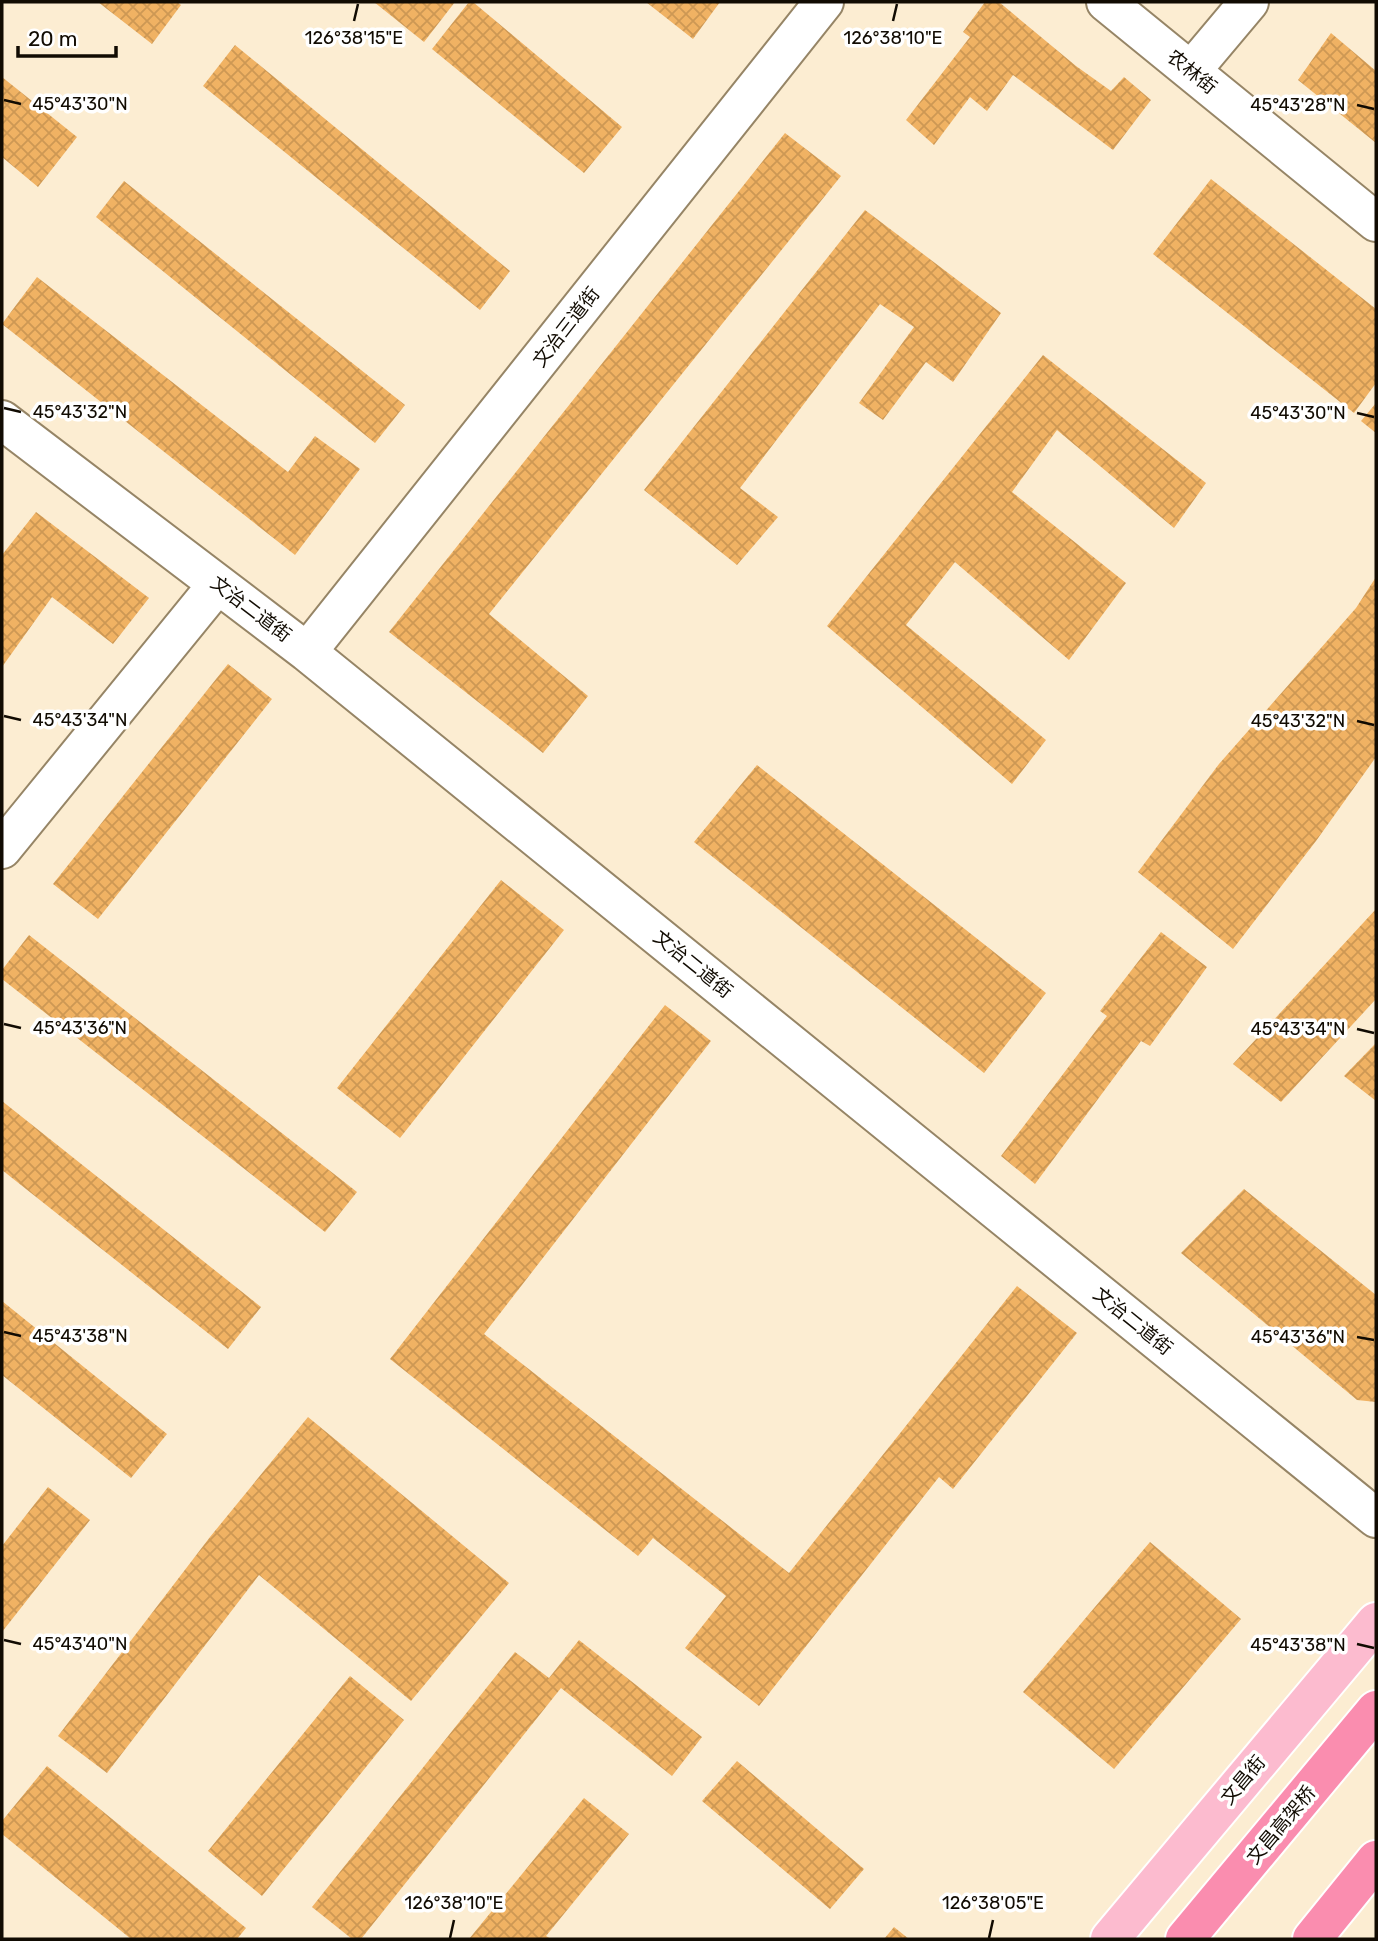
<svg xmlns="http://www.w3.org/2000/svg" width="1378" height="1941" font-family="Rubik,'Noto Sans SC',sans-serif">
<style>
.building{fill:url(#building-cross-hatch)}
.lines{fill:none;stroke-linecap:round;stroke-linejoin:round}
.secondary-casing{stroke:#968566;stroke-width:42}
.primary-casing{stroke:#fff;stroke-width:42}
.highway-casing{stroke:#fff;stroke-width:42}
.secondary{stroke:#fff;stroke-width:38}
.primary{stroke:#fcbbcf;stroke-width:38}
.highway{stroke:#fa8daf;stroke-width:38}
.ticks{fill:none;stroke:#110b02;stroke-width:2.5}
.labels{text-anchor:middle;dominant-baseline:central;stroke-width:7;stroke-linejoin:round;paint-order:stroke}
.street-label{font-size:19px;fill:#110b02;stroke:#fff}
.ticks-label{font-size:18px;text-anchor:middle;fill:#110b02;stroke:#fff;stroke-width:7;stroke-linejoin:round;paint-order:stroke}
</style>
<defs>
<pattern id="building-cross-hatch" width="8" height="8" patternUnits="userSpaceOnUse" patternTransform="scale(1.75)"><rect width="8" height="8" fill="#f0b263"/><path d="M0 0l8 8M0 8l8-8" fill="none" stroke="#cd9854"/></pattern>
</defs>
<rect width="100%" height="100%" fill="#fcedd2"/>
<path class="building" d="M98 2H177L181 5 152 44Z
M374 2H455L424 42Z
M469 2H473L622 127 584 173 432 49Z
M646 2H720L693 39Z
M985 2H999L1076 66 1111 91 1124 77 1151 100 1113 150 1013 75 987 111 970 97 934 145 906 120 970 37 963 32Z
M1331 33 1376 71V143L1298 80Z
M235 45 510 271 480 310 203 86Z
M2 77 77 137 38 187 2 157Z
M785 133 841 176 489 614 588 696 543 753 389 632Z
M1211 179 1376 309V383L1354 413 1153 254Z
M124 181 405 405 375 443 96 217Z
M865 210 1001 313 953 382 926 362 883 420 859 403 914 327 880 304 740 488 778 517 737 565 644 490Z
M37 277 288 472 315 436 360 469 295 555 2 324Z
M1043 355 1206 483 1174 528 1057 430 1012 492 1126 583 1069 660 955 562 906 625 1046 740 1012 784 827 626Z
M1376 403V433L1361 421Z
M36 512 149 598 113 644 52 597 2 667V555Z
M1376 577V757L1316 841 1233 949 1138 872 1219 764 1356 608Z
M228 664 272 699 98 919 53 884Z
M757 765 1046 993 984 1073 694 842Z
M501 880 564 930 400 1138 337 1088Z
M1376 909V999L1281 1102 1233 1064Z
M1161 932 1207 967 1150 1046 1141 1041 1035 1184 1001 1156 1107 1016 1100 1011Z
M29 935 357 1192 325 1232 2 979V970Z
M665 1005 711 1041 484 1334 789 1573 1017 1286 1077 1333 953 1489 939 1477 759 1706 685 1648 726 1596 653 1538 638 1556 390 1359Z
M1376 1043V1101L1344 1076Z
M2 1101 261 1307 228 1349 2 1170Z
M1244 1189 1376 1295V1402L1357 1400 1181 1253Z
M2 1301 167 1434 131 1478 2 1375Z
M308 1417 509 1583 411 1701 259 1575 107 1773 58 1736 210 1537Z
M48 1487 90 1520 2 1632V1546Z
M1150 1542 1241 1619 1114 1769 1023 1692Z
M579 1640 702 1737 672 1776 561 1688 361 1939H352L312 1907 515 1652 549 1678Z
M350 1676 404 1720 262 1896 208 1851Z
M737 1761 864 1869 830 1909 702 1801Z
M47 1766 246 1928 237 1939H131L2 1834V1821Z
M584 1798 629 1834 546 1936 551 1939H469Z
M894 1927 909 1939H884Z"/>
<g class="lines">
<defs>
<path id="secondary" d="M1106 2 1376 222
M1191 71 1249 2
M2 420 307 652 1376 1518
M307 652 824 2
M2 849 217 585"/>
<path id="primary" d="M1110 1939 1376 1622"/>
<path id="highway" d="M1185 1939 1376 1710
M1312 1939 1376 1860"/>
</defs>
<use href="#secondary" class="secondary-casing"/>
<use href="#primary" class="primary-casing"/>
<use href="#highway" class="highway-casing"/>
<use href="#secondary" class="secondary"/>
<use href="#primary" class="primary"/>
<use href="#highway" class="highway"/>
</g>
<path class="ticks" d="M354 21 358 4M893 21 897 4M4 100 21 104M1357 105 1374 109M4 408 21 412M1357 413 1374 417M4 716 21 720M1357 721 1374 725M4 1024 21 1028M1357 1029 1374 1033M4 1332 21 1336M1357 1337 1374 1340M4 1640 21 1644M1357 1644 1374 1648M450 1938 454 1920M989 1938 993 1920"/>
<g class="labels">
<g class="street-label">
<text transform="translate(1192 72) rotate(39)">农林街</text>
<text transform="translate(566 327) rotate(-52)">文治三道街</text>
<text transform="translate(251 609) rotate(37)">文治二道街</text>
<text transform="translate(693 964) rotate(39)">文治二道街</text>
<text transform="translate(1133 1321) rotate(39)">文治二道街</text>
<text transform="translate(1243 1780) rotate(-50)">文昌街</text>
<text transform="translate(1281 1825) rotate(-50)">文昌高架桥</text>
</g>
</g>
<g class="ticks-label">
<text x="354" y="44">126°38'15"E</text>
<text x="893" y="44">126°38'10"E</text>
<text x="80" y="110">45°43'30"N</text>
<text x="1298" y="111">45°43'28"N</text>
<text x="80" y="418">45°43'32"N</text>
<text x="1298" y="419">45°43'30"N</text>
<text x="80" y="726">45°43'34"N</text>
<text x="1298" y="727">45°43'32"N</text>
<text x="80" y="1034">45°43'36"N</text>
<text x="1298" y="1035">45°43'34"N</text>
<text x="80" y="1342">45°43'38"N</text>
<text x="1298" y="1343">45°43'36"N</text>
<text x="80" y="1650">45°43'40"N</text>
<text x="1298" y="1651">45°43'38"N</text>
<text x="454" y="1909">126°38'10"E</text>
<text x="993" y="1909">126°38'05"E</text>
</g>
<rect width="1378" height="1941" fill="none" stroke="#110b02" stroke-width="7"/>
<path d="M18 46v10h98v-10" fill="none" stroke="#110b02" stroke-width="3.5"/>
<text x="28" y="46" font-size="21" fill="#110b02" stroke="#ffffff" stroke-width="5" paint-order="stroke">20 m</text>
</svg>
